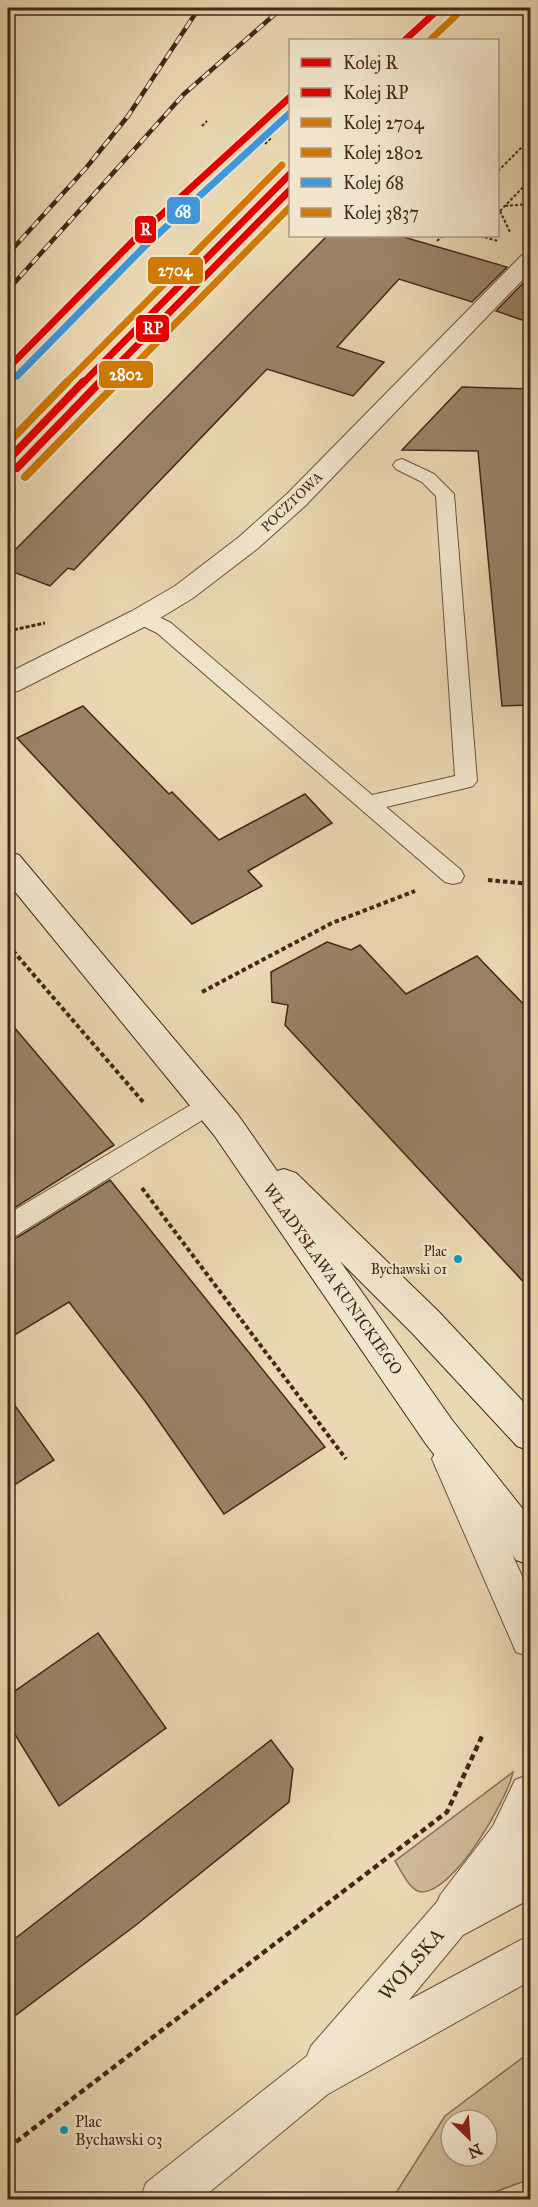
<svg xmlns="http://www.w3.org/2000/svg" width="538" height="2207" font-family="'IM FELL Great Primer',serif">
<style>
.green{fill:#cdba97;stroke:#887056;stroke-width:1.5;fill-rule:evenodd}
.building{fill:#998367;stroke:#432616;stroke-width:1.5}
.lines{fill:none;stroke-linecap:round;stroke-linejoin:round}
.service-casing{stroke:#6c523d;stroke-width:2}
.minor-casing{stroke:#6c523d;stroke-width:2}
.tertiary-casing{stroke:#6c523d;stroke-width:2}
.secondary-casing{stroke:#432616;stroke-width:2}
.path-far3{stroke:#432616;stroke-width:2;stroke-dasharray:3 2;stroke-linecap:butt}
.path-far2{stroke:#432616;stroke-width:3;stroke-dasharray:4 2;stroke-linecap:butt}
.path-far1{stroke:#432616;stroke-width:4;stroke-dasharray:4.5 3;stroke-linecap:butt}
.path{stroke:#432616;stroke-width:4.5;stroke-dasharray:6 4;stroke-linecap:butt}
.service{fill:#f1e6cd;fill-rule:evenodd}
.minor{fill:#f1e6cd;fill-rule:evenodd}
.tertiary{fill:#f1e6cd;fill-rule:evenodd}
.secondary{fill:#f1e6cd;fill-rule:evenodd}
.rail-casing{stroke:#432616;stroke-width:4.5}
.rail{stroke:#f1e6cd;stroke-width:3;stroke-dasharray:9;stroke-linecap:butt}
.rail-1-far1-casing{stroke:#f1e6cd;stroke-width:10}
.rail-1-casing{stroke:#f1e6cd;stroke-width:12}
.rail-2-far1-casing{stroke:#f1e6cd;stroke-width:10}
.rail-2-casing{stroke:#f1e6cd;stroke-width:12}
.rail-3-far1-casing{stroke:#f1e6cd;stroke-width:10}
.rail-3-casing{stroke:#f1e6cd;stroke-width:12}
.rail-4-far1-casing{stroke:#f1e6cd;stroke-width:10}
.rail-4-casing{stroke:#f1e6cd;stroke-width:12}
.rail-5-casing{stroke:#f1e6cd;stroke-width:10}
.rail-6-casing{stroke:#f1e6cd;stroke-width:10}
.rail-1-far1{stroke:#e50000;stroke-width:7}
.rail-1{stroke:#e50000;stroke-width:8}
.rail-2-far1{stroke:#e50000;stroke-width:7}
.rail-2{stroke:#e50000;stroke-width:8}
.rail-3-far1{stroke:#d07906;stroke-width:7}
.rail-3{stroke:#d07906;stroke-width:8}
.rail-4-far1{stroke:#d07906;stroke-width:7}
.rail-4{stroke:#d07906;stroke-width:8}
.rail-5{stroke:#3e98de;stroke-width:7}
.rail-6{stroke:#d07906;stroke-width:7}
.bus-dot{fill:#079cbc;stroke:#f1e6cd;stroke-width:2}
.labels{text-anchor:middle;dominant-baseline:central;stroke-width:5;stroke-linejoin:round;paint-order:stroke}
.far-street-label{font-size:14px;fill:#432616;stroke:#f1e6cd}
.bus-label{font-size:14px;fill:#432616;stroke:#f1e6cd;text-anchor:end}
.street-label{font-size:16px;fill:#432616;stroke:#f1e6cd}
.near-bus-label{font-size:16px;fill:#432616;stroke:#f1e6cd;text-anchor:start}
.near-street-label{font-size:20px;fill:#432616;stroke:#f1e6cd}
.line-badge{stroke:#f1e6cd;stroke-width:2}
.badge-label{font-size:16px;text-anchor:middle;font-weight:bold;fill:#fff}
</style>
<rect width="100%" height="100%" fill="#e9d8b2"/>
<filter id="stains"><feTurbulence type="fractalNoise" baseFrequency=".00333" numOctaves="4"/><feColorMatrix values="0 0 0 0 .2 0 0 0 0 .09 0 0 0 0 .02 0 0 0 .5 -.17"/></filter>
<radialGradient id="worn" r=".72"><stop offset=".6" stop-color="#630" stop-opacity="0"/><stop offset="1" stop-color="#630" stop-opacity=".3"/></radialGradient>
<path class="green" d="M513 1772C507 1800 455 1891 422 1892 410 1892 401 1870 395 1861Z
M530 2052V2179L476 2199H392L445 2116ZM451 2120H487V2156H451Z"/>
<path class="building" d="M327 236H400L507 267 472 302 399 279 337 347 384 362 353 396 267 369 74 570 68 568 50 586 8 570V557Z
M531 275V323L496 311Z
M462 387 531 389V705L502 706 478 451 402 450Z
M83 706 169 794 172 792 219 840 305 794 332 823 248 871 262 886 192 924 17 738Z
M327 942 351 950 360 945 406 994 477 956 531 1012V1290L285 1025 288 1005 272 1002 271 972Z
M8 1020 114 1145 8 1212Z
M110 1180 325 1447 224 1514 145 1401 69 1302 8 1339V1239L18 1237Z
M8 1396 54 1460 8 1489Z
M98 1633 166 1728 59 1806 8 1723V1696Z
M271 1740 293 1769 289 1802 136 1925 8 2021V1944Z"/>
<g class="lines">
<defs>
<path id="service" d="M402 459 434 474 454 494 477 781 473 786 466 788 386 807 461 870 464 876 461 882 453 884 445 882 157 633 135 622 132 617 135 612H149L171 623 372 795 455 776 436 496 422 482 396 469 393 465 396 461Z
M209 1094 217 1097 221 1104 217 1111 17 1235 8 1237V1214Z"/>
<path id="minor" d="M530 253V272L305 506 257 549 193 598 152 623 18 691 8 693V673L132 611 175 586 239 537 287 494 522 255Z"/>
<path id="tertiary" d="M451 1442 464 1447 530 1594V1657L516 1652 432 1459 438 1447Z
M530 1774V1843L522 1858 530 1855V1899L463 1935 409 2000 530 1935V1981L328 2094 200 2200H140L146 2183 307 2056 311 2046 437 1902 441 1894 493 1826 515 1780Z"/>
<path id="secondary" d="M8 852 19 855 238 1115 277 1171 284 1169 296 1173 439 1312 530 1409V1451L517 1446 413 1334 340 1261 452 1420 530 1518V1565L516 1560 426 1444 214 1135 8 883Z"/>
</defs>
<use href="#service" class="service-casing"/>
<use href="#minor" class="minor-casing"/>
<use href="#tertiary" class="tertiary-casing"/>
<use href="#secondary" class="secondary-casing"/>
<path class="path-far3" d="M202 126 207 121
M265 144 271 138
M498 171 530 139
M505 206 530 204
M500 211 510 232
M500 211 530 180
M480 236 498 241
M437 241 443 236"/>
<path class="path-far2" d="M8 631 45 623"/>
<path class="path-far1" d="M488 880 530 884
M8 945 144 1103
M202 992 332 923 415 891
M142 1188 346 1459"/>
<path class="path" d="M8 2148 447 1812 483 1734"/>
<use href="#service" class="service"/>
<use href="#minor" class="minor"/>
<use href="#tertiary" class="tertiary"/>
<use href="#secondary" class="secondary"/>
<defs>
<path id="rail" d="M8 254 86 168 128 116 199 8
M8 290 184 94 282 8"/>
</defs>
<use href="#rail" class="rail-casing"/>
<use href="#rail" class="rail"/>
<defs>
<path id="rail-1-far1" d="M405 40 440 8
M8 368 135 239 290 97
M82 384 290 174"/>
<path id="rail-1" d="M8 460 83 382"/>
<path id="rail-2-far1" d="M99 384 290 190"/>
<path id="rail-2" d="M17 468 100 382"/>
<path id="rail-3-far1" d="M65 384 282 165"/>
<path id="rail-3" d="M8 443 67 382"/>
<path id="rail-4-far1" d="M116 384 290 207"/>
<path id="rail-4" d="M25 477 118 382"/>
<path id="rail-5" d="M17 376 143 248 290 113"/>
<path id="rail-6" d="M430 40 464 8"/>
</defs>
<use href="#rail-1-far1" class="rail-1-far1-casing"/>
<use href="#rail-1" class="rail-1-casing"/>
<use href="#rail-2-far1" class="rail-2-far1-casing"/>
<use href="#rail-2" class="rail-2-casing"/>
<use href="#rail-3-far1" class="rail-3-far1-casing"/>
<use href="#rail-3" class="rail-3-casing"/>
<use href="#rail-4-far1" class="rail-4-far1-casing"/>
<use href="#rail-4" class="rail-4-casing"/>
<use href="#rail-5" class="rail-5-casing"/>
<use href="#rail-6" class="rail-6-casing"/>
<use href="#rail-1-far1" class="rail-1-far1"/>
<use href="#rail-1" class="rail-1"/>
<use href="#rail-2-far1" class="rail-2-far1"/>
<use href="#rail-2" class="rail-2"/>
<use href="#rail-3-far1" class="rail-3-far1"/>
<use href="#rail-3" class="rail-3"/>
<use href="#rail-4-far1" class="rail-4-far1"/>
<use href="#rail-4" class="rail-4"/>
<use href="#rail-5" class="rail-5"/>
<use href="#rail-6" class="rail-6"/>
</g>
<g class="bus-dot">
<circle cx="458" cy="1259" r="5"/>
<circle cx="64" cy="2130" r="5"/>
</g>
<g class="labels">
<g class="far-street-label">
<text transform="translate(292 502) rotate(-44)">POCZTOWA</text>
</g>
<g class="bus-label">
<text x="447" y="1251">Plac<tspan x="447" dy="18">Bychawski 01</tspan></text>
</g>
<g class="street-label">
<text transform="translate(333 1279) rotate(55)">WŁADYSŁAWA KUNICKIEGO</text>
</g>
<g class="near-bus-label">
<text x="75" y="2121">Plac<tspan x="75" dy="18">Bychawski 03</tspan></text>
</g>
<g class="near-street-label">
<text transform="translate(411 1964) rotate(-49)">WOLSKA</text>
</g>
</g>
<g class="line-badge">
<rect x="166" y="196" width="35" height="29" rx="6" fill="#3e98de"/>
<rect x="134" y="215" width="23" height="29" rx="6" fill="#e50000"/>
<rect x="147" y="256" width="57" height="29" rx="6" fill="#d07906"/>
<rect x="135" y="314" width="35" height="29" rx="6" fill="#e50000"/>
<rect x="98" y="360" width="56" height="29" rx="6" fill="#d07906"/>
</g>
<g class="badge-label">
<text x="183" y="217">68</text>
<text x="146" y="235">R</text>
<text x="175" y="276">2704</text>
<text x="153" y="334">RP</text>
<text x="126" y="380">2802</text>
</g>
<rect width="538" height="2207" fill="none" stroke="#e9d8b2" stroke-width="30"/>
<rect x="9" y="9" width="520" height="2189" fill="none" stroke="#432616" stroke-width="3"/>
<rect x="15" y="15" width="508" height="2177" fill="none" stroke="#432616" stroke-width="1.5"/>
<rect x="289" y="39" width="210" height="198" fill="#f1e6cd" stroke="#ab9984" stroke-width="1.5"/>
<rect x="301" y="58" width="30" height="9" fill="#e50000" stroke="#ab9984" stroke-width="1.5"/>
<text x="343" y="69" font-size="18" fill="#432616">Kolej R</text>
<rect x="301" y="88" width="30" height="9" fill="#e50000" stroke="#ab9984" stroke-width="1.5"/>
<text x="343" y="99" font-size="18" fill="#432616">Kolej RP</text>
<rect x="301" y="118" width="30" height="9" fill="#d07906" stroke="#ab9984" stroke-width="1.5"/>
<text x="343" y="129" font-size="18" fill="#432616">Kolej 2704</text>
<rect x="301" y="148" width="30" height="9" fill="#d07906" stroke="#ab9984" stroke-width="1.5"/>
<text x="343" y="159" font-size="18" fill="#432616">Kolej 2802</text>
<rect x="301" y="178" width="30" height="9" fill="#3e98de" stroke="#ab9984" stroke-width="1.5"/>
<text x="343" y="189" font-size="18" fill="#432616">Kolej 68</text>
<rect x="301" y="208" width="30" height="9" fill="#d07906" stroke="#ab9984" stroke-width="1.5"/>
<text x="343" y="219" font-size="18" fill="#432616">Kolej 3837</text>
<g transform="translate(469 2138) rotate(155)"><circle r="28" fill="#f1e6cd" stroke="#ab9984" stroke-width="1.5"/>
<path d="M0-4.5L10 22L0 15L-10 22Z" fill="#8f2418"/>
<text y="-9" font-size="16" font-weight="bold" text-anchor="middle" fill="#432616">N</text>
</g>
<rect width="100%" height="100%" filter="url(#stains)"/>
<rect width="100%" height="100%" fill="url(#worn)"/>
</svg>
